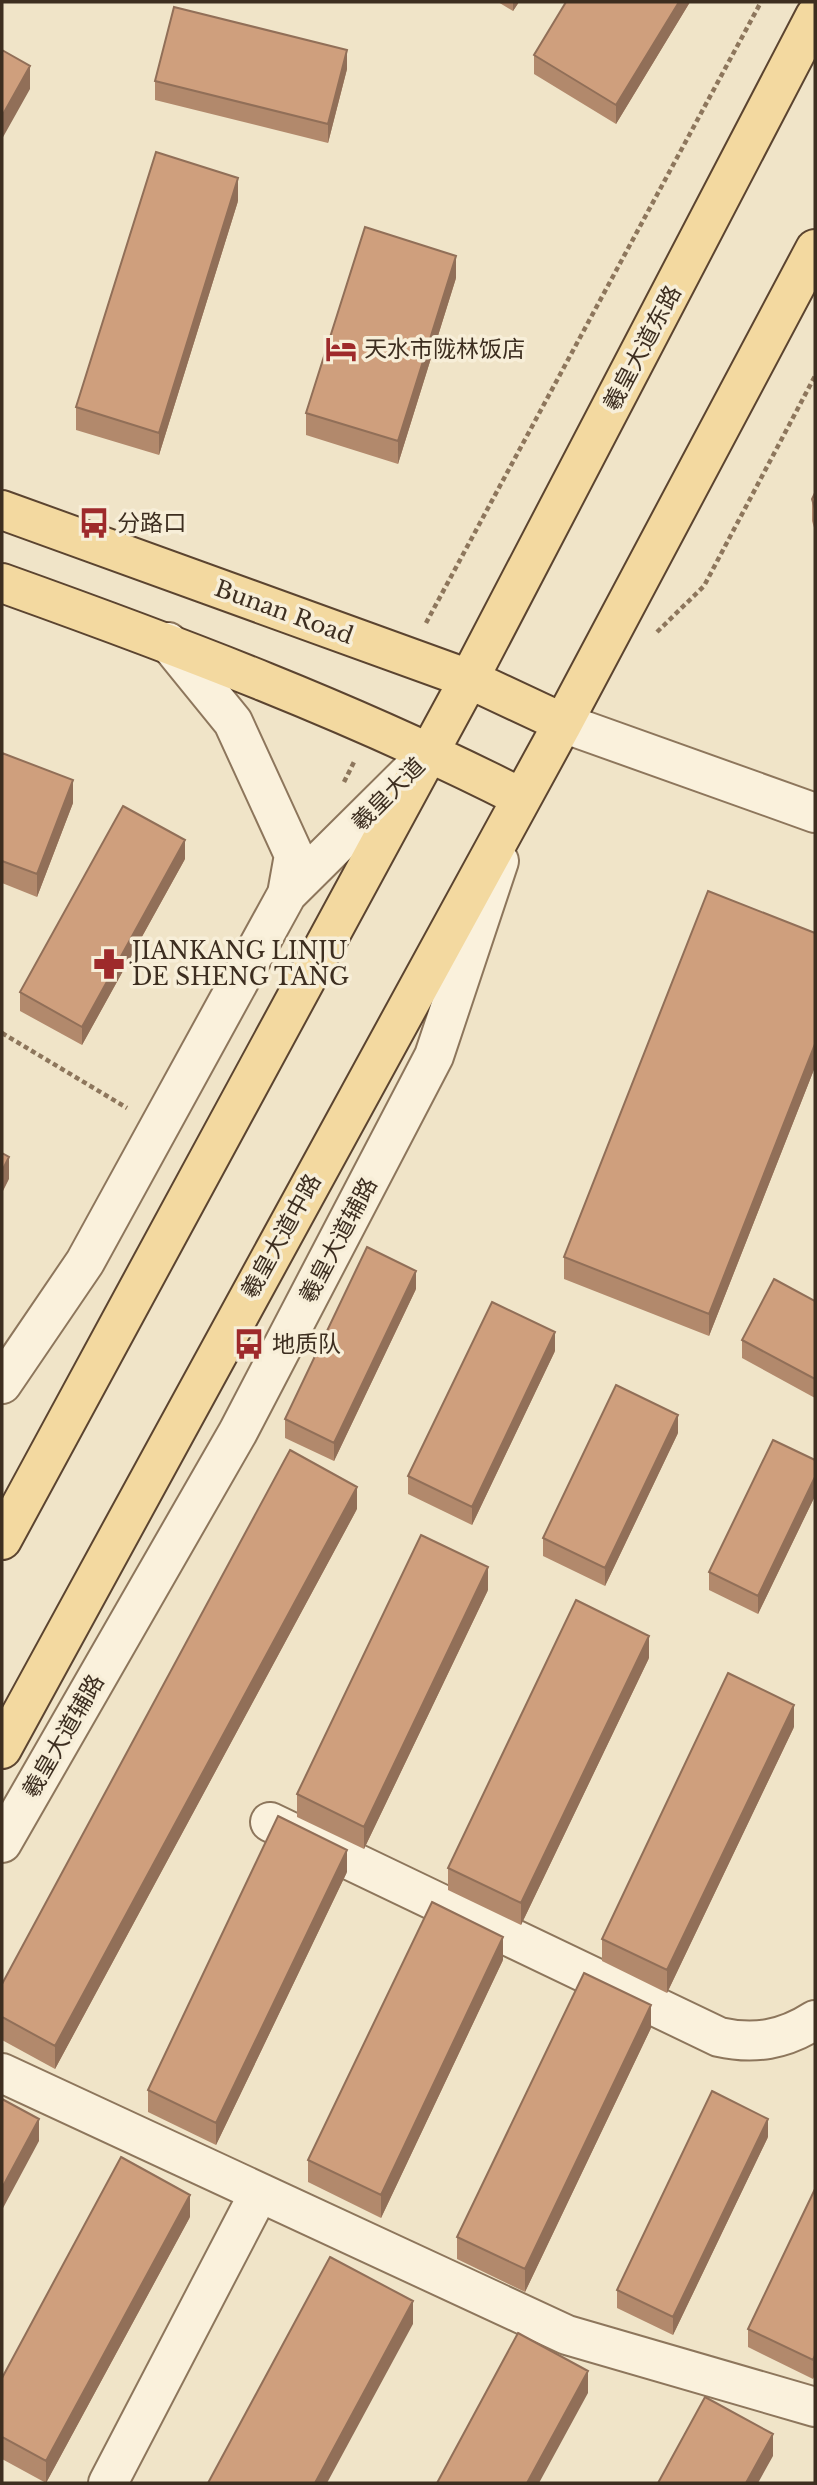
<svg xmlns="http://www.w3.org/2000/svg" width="817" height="2485" font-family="'Libre Baskerville','Noto Sans SC',serif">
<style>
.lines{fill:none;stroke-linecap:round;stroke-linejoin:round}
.minor-casing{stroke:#8d765c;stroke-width:42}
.major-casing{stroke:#5b4430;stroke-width:42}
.path{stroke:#8d765c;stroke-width:4.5;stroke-dasharray:5 3.5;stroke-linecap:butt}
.minor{stroke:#faf1dc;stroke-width:38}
.major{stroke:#f3d9a0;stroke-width:38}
.wall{fill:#b2896c}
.shaded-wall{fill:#916f58}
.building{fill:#cf9f7d;stroke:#916f58;stroke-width:2}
.labels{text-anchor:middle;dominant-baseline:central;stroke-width:7;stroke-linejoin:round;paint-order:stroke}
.street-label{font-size:23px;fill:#3d2e20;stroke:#f7eed8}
.poi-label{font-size:23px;fill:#3d2e20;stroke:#f7eed8;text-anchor:start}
</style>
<rect width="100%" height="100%" fill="#f0e4c8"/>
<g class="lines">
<defs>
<path id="minor" d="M563 723 815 813
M287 894 419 763
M2 1384 85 1262 287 894 294 855 233 722 168 642
M270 1822 719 2037C754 2045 784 2040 815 2020
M2 1843 238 1432 434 1056 499 861
M2 2073 567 2335 815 2407
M108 2483 259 2193"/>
<path id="major" d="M2 510 469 679 563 723
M2 583C178 646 353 712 520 797
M2 1540 469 679 815 16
M2 1749 563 723 815 249"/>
</defs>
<use href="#minor" class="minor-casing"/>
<use href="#major" class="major-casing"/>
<path class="path" d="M426 623 761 2
M657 632 704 586 815 376
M344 782 354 762
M2 1033 127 1108"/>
<use href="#minor" class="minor"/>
<use href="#major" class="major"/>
</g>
<path class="wall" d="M498 2H519L513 11Z
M690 2 616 124 534 74V55Z
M347 69 328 143 155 100V81Z
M238 201 159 455 76 430V407Z
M456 278 398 464 306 435V413Z
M815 493V531L812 521V499Z
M2 753 73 803 37 897 2 883Z
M185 859 82 1045 20 1011V992Z
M815 933V1067L709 1336 564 1279V1257Z
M416 1289 334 1461 285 1438V1419Z
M815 1301V1398L742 1358V1340Z
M555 1351 472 1525 408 1494V1476Z
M678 1433 605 1586 543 1556V1538Z
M815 1460V1496L758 1614 709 1590V1572Z
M357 1509 55 2069 2 2040V1984Z
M488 1590 364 1849 297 1817V1794Z
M649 1658 521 1925 448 1890V1868Z
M794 1727 667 1993 602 1961V1939Z
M347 1872 216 2145 148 2112V2090Z
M503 1960 381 2218 308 2182V2160Z
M651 2028 525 2292 457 2259V2237Z
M768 2137 673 2335 617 2308V2290Z
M815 2189V2374L813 2379 748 2347V2329Z
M190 2217 46 2483 2 2459V2378Z"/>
<path class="shaded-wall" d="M513 2H519L513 11Z
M679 2H690L616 124V105Z
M347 50V69L328 143V124Z
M30 66V89L2 139V116Z
M238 178V201L159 455V433Z
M456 256V278L398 464V441Z
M73 780V803L37 897V874Z
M185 840V859L82 1045V1027Z
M815 1044V1067L709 1336V1314Z
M9 1157V1179L2 1193V1171Z
M416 1271V1289L334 1461V1443Z
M555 1332V1351L472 1525V1507Z
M678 1415V1433L605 1586V1568Z
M815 1477V1496L758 1614V1596Z
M357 1487V1509L55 2069V2046Z
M488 1567V1590L364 1849V1827Z
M649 1636V1658L521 1925V1903Z
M794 1705V1727L667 1993V1970Z
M347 1850V1872L216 2145V2123Z
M503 1937V1960L381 2218V2195Z
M651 2005V2028L525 2292V2269Z
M39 2119V2141L2 2210V2188Z
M768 2119V2137L673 2335V2317Z
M190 2195V2217L46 2483V2461Z
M413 2301V2324L327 2483H315Z
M815 2355V2374L813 2379V2360Z
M588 2371V2393L539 2483H527Z
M773 2434V2456L758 2483H746Z"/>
<path class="building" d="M566 2H679L616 105 534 55Z
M174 7 347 50 328 124 155 81Z
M2 50 30 66 2 116Z
M156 152 238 178 159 433 76 407Z
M365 227 456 256 398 441 306 413Z
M815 493V509L812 499Z
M2 753 73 780 37 874 2 861Z
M123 806 185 840 82 1027 20 992Z
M708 891 815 933V1044L709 1314 564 1257Z
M2 1153 9 1157 2 1171Z
M367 1247 416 1271 334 1443 285 1419Z
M774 1279 815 1301V1379L742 1340Z
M492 1302 555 1332 472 1507 408 1476Z
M616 1385 678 1415 605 1568 543 1538Z
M773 1440 815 1460V1477L758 1596 709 1572Z
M290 1450 357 1487 55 2046 2 2017V1984Z
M421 1535 488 1567 364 1827 297 1794Z
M576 1600 649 1636 521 1903 448 1868Z
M728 1673 794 1705 667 1970 602 1939Z
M278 1816 347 1850 216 2123 148 2090Z
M432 1902 503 1937 381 2195 308 2160Z
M584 1973 651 2005 525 2269 457 2237Z
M712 2091 768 2119 673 2317 617 2290Z
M2 2099 39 2119 2 2188Z
M121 2157 190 2195 46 2461 2 2437V2378Z
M815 2189V2355L813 2360 748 2329Z
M330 2257 413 2301 315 2483H208Z
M518 2333 588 2371 527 2483H437Z
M705 2397 773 2434 746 2483H658Z"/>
<defs>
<symbol id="hotel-bare" viewBox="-9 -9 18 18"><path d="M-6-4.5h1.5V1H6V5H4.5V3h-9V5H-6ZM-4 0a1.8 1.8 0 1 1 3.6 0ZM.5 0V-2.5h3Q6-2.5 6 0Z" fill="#9e2a2b" stroke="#f7eed8" stroke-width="2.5" paint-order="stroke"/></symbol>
<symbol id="bus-bare" viewBox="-9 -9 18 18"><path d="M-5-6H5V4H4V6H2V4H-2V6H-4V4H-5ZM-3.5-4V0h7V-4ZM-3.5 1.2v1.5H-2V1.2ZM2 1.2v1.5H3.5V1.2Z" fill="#9e2a2b" stroke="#f7eed8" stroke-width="2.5" paint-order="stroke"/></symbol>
<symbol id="pharmacy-bare" viewBox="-9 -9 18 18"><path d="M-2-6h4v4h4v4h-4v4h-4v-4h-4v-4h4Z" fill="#9e2a2b" stroke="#f7eed8" stroke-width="2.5" paint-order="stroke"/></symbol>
</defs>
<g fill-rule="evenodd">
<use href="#hotel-bare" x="319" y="327" width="44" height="44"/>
<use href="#bus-bare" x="72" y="501" width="44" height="44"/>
<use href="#pharmacy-bare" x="87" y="942" width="44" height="44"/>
<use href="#bus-bare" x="227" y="1322" width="44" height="44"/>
</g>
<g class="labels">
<g class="street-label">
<text transform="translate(642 348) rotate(-62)">羲皇大道东路</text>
<text transform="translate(284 612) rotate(20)">Bunan Road</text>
<text transform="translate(388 794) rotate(-45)">羲皇大道</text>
<text transform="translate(281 1236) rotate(-61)">羲皇大道中路</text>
<text transform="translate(338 1240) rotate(-62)">羲皇大道辅路</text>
<text transform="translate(63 1736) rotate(-60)">羲皇大道辅路</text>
</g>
<g class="poi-label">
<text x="364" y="349">天水市陇林饭店</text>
<text x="117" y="523">分路口</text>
<text x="132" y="951">JIANKANG LINJU<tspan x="132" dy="26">DE SHENG TANG</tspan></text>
<text x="272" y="1344">地质队</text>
</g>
</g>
<rect width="817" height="2485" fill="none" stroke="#3d2e20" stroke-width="7"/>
</svg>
